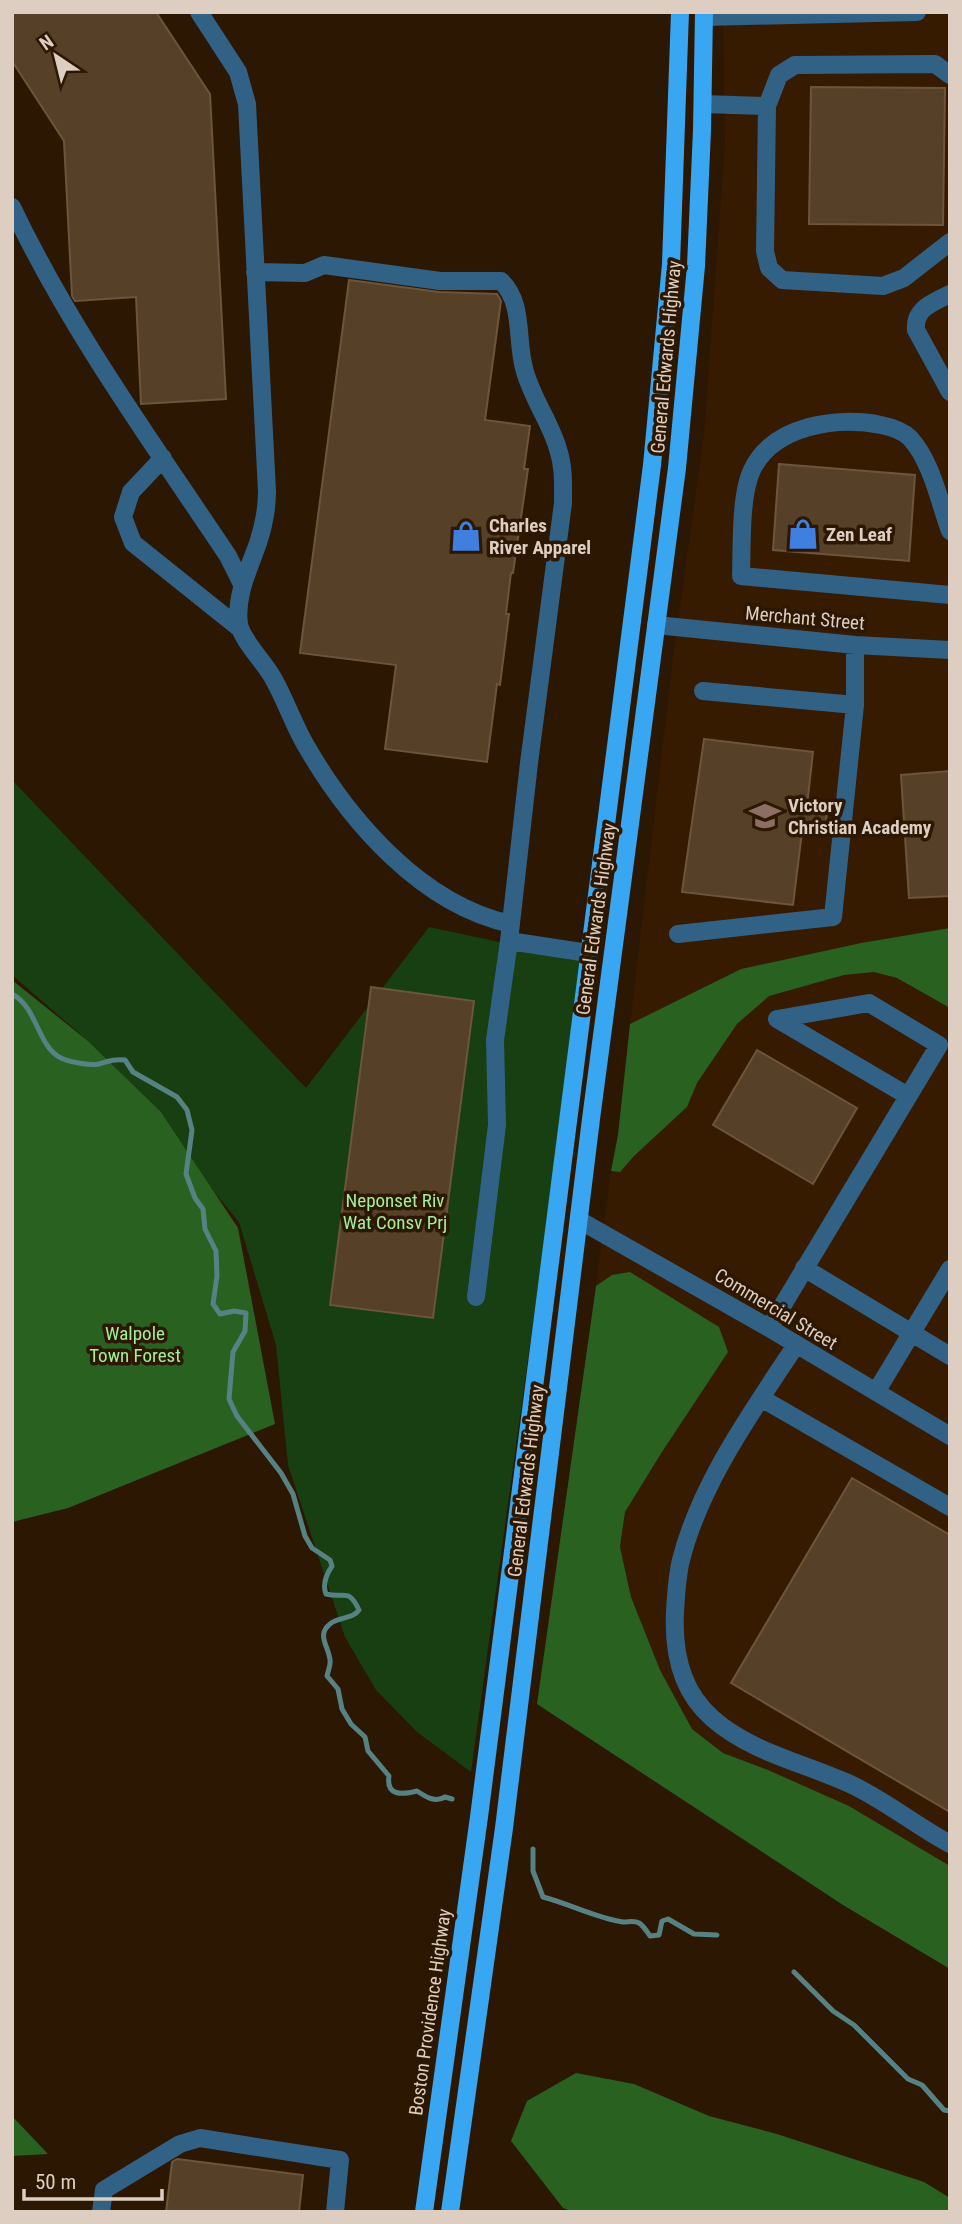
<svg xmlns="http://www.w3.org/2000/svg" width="962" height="2224" font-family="'Roboto Condensed',sans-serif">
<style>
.built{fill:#361b00}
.green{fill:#173f11}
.forest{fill:#296120}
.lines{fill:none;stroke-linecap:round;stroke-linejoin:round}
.stream{stroke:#568284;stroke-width:5}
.building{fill:#564027;stroke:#6c553b;stroke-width:2}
.minor{stroke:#326186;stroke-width:18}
.major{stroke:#39a6f2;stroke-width:18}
.labels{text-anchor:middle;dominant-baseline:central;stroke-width:7;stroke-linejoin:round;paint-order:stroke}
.street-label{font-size:19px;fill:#decec2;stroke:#2c1702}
.poi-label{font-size:19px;font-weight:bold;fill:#decec2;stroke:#2c1702;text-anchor:start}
.park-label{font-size:19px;fill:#a1f095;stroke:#2c1702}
</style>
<rect width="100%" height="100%" fill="#2c1702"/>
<path class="built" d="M723 12H950V928L861 943 741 969 630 1024 673 658 704 434 725 143Z
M874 972 897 978 950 1008V1866L849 1806 768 1770 723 1753 692 1729 660 1670 631 1597 620 1547 625 1512 662 1452 612 1275 596 1286 611 1171H620L634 1156 687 1107 697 1083 737 1024 769 996 844 975Z"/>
<path class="green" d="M12 780 306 1088 429 927 583 960 471 1772 417 1732 376 1690 345 1637 288 1465 276 1345 239 1222 211 1188 161 1112 88 1041 12 975Z"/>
<path class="forest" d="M950 928V1008L897 978 874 972 844 975 769 996 737 1024 697 1083 687 1107 634 1156 620 1172 611 1171 618 1135 630 1024 741 969 861 943Z
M12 980 88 1041 161 1112 238 1228 275 1424 68 1508 12 1522Z
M630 1272 719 1327 728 1352 662 1452 625 1512 620 1547 631 1597 660 1670 692 1729 723 1753 768 1770 849 1806 950 1866V1969L843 1905 537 1704 596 1286 612 1275Z
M576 2073 634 2084 709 2116 777 2134 924 2182 950 2198V2212H574L563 2208 511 2141 527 2101Z
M12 2116 48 2154 12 2156Z"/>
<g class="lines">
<path class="stream" d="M12 994C38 1008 37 1046 61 1058 69 1062 91 1066 99 1064 109 1061 114 1059 125 1060L133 1072 177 1097 187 1110 192 1130 186 1174 195 1198 203 1209 205 1229 216 1251 217 1276 213 1304 220 1314 234 1311 246 1313 245 1331 233 1352 229 1399 237 1416 281 1473 293 1494 305 1536 312 1548 330 1560 332 1566C326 1575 322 1584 326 1594 345 1599 348 1587 359 1610 352 1620 339 1616 330 1624 316 1635 329 1647 330 1660 331 1665 328 1671 327 1676L338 1689 342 1709 351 1724 365 1737 368 1751 389 1776C386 1796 402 1795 417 1791 426 1797 435 1803 445 1797L452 1799
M533 1849V1871L543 1897C570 1904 596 1918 623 1922 629 1922 634 1920 639 1923 644 1926 647 1932 650 1936L659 1935 662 1921 668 1919 694 1934 717 1935
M794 1972 833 2011 854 2025 908 2079 922 2085 944 2110 950 2111"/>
</g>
<path class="building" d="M12 12H156L210 94 226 399 141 404 136 297 75 301 72 296 64 141 12 61Z
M811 87 945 88 943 225 809 224Z
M349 280 439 292 497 294 501 301 485 420 530 426 524 469H528L513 573H511L506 614H509L500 685 497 684 487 762 385 749 396 665 300 653Z
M779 464 915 475 909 561 773 550Z
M704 739 813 752 807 806 828 808 825 827 803 824 793 905 682 892Z
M950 771V896L909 898 901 775Z
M371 987 474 1001 433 1318 330 1305Z
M757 1050 857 1108 813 1184 713 1125Z
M852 1478 950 1535V1812L731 1683Z
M177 2159 303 2175 299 2212H166L172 2162Z"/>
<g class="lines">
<path class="minor" d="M199 12 238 72 247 104 267 491C267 509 264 525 258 543 249 569 235 596 239 624 241 639 265 663 273 678 285 699 293 723 305 744 349 821 422 905 511 924
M704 17 917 12
M950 75 935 64 795 65 779 75 767 106 765 251 769 268 782 280 883 286 904 278 950 242
M703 104 767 106
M12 207C71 331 152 442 228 556L242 584
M255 272 305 273 324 265 440 281H501C524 303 516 339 524 368 531 397 550 421 558 449 564 467 563 484 563 503L529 763 509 941
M950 294C933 303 914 308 916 330L950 392
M163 458 131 492 123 517 133 543 238 627
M950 531C939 501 932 462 910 438 902 430 891 427 881 425 838 416 773 425 752 470 740 495 742 547 741 576L950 595
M656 625 855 645 950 650
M703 691 855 705
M678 934 833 917 855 705V645
M777 1019 908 1096
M579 1220 769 1328 950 1436
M804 1268 950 1356
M476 1297 497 1125 495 1040 509 941 588 953
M769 1328 939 1045 869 1003 777 1019
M796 1345C753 1410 700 1484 681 1560 677 1576 676 1595 675 1612 673 1651 681 1691 712 1718 750 1752 804 1763 850 1784 885 1800 916 1826 950 1844
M876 1392 950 1269
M761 1398 950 1507
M101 2212 104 2190 180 2144 200 2138 340 2160 335 2212"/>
<path class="major" d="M424 2212 479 1817 652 465 671 264 680 12
M450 2212 504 1828 591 1119 677 468 696 266 702 130 704 12"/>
</g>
<defs>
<symbol id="shop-bare" viewBox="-9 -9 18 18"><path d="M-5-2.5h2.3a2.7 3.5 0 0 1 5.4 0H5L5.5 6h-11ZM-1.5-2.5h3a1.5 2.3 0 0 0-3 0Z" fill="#3f7fe0" stroke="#2c1702" stroke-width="2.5" paint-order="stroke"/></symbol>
<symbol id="school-bare" viewBox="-9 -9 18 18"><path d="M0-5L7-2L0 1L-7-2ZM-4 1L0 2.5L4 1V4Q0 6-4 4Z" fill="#8d6e63" stroke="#2c1702" stroke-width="2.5" paint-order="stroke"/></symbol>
</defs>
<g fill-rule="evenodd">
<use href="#shop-bare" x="781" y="512" width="44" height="44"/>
<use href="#shop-bare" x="444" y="514" width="44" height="44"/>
<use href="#school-bare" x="743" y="794" width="44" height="44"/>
</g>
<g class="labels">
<g class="street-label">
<text transform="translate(666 357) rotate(-85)">General Edwards Highway</text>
<text transform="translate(805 618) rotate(5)">Merchant Street</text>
<text transform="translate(596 919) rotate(-82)">General Edwards Highway</text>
<text transform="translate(776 1309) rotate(31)">Commercial Street</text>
<text transform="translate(526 1481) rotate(-83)">General Edwards Highway</text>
<text transform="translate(430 2012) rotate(-82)">Boston Providence Highway</text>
</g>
<g class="poi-label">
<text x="489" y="525">Charles<tspan x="489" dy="22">River Apparel</tspan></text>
<text x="826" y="534">Zen Leaf</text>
<text x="788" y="805">Victory<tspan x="788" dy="22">Christian Academy</tspan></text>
</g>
<g class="park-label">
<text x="395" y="1200">Neponset Riv<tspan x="395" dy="22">Wat Consv Prj</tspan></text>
<text x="135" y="1333">Walpole<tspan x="135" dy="22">Town Forest</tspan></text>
</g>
</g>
<rect width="962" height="2224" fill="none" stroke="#decec2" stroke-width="28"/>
<g transform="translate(56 56) rotate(325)" stroke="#2c1702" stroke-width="5" paint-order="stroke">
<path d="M0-5L12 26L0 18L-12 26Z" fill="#decec2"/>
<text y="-10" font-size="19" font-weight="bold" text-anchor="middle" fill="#decec2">N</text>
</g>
<path d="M24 2189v10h138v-10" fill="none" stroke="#decec2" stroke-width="3.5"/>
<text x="35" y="2189" font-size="21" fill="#decec2" stroke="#2c1702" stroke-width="5" paint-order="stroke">50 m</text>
</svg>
